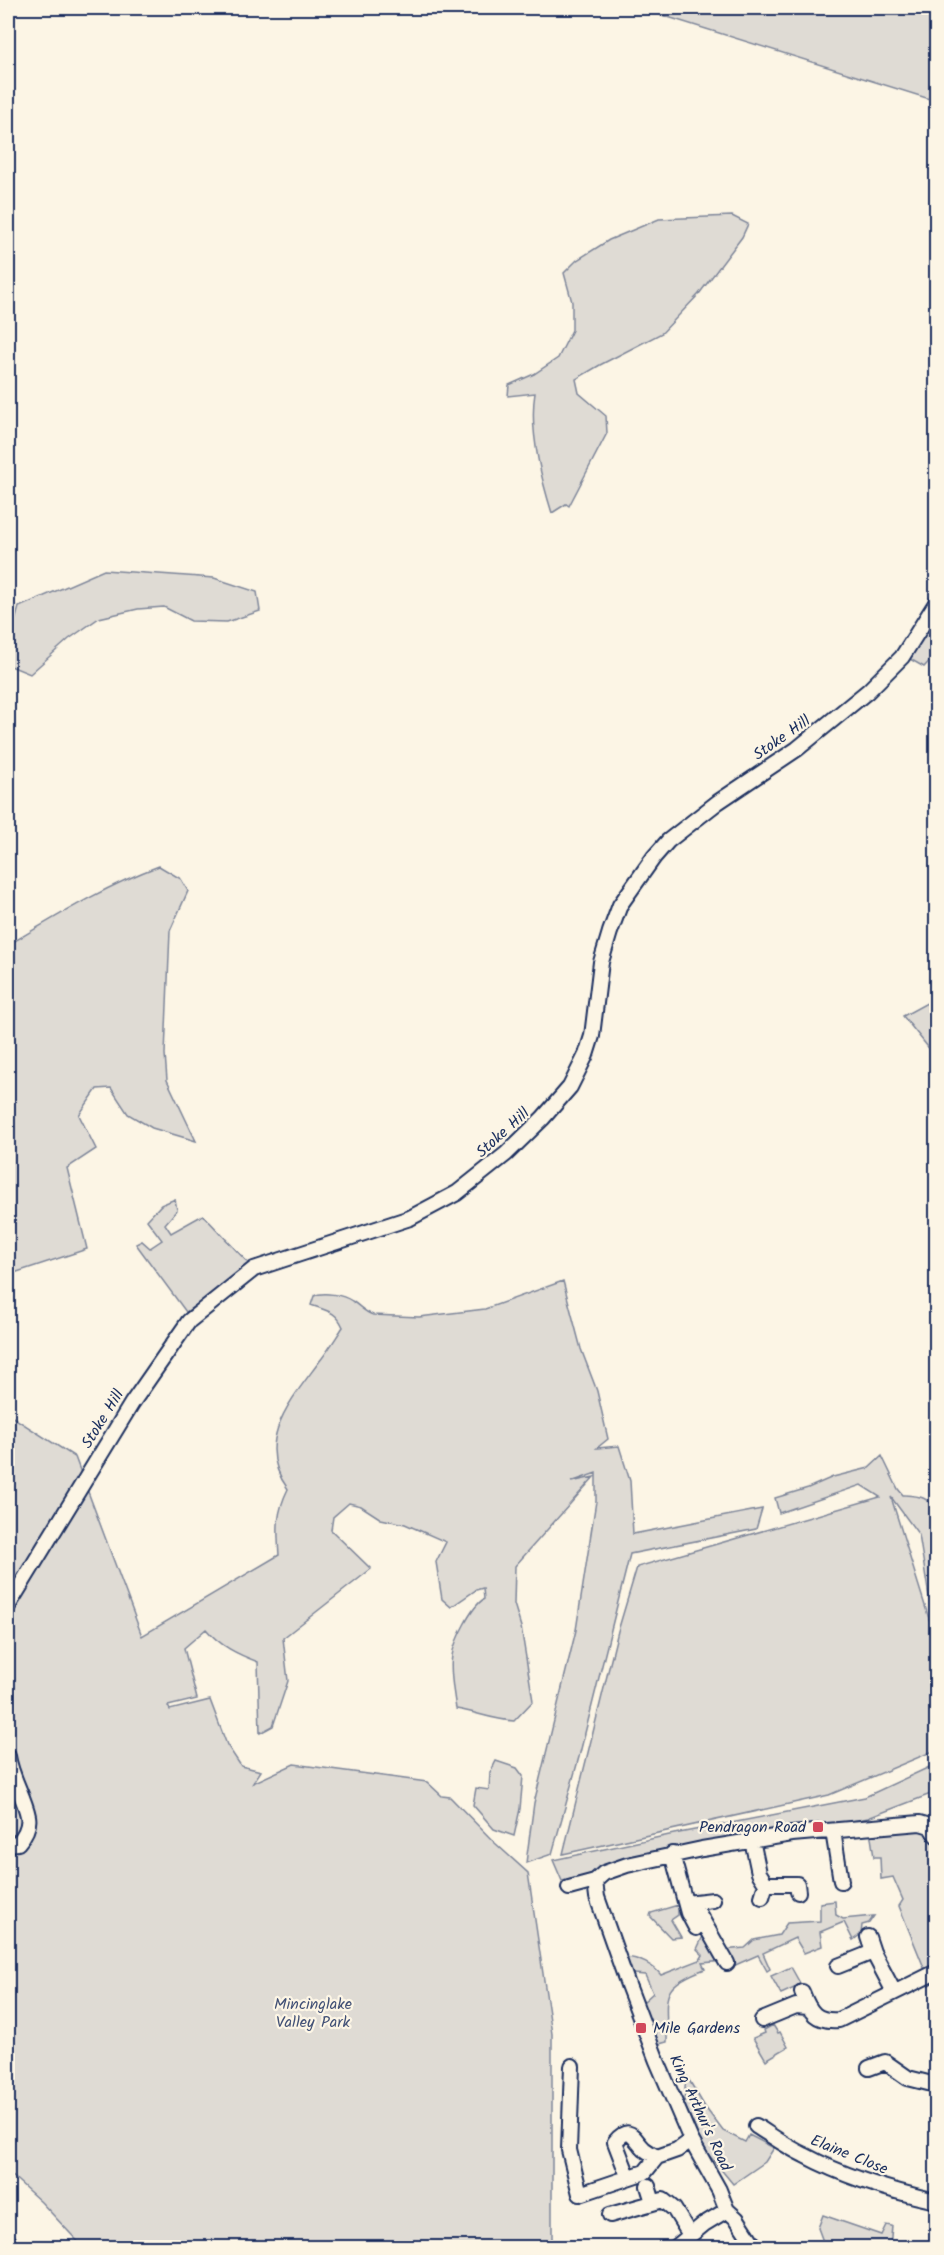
<svg xmlns="http://www.w3.org/2000/svg" width="944" height="2255" font-family="Kalam,sans-serif">
<style>
.green{fill:#dfdbd4;stroke:#7d8599;stroke-width:1.5}
.lines{fill:none;stroke-linecap:round;stroke-linejoin:round}
.minor-casing{stroke:#1b2f5e;stroke-width:18}
.minor{stroke:#fcf5e5;stroke-width:14}
.poi-dot{fill:#d1495b;stroke:#fcf5e5;stroke-width:2}
.labels{text-anchor:middle;dominant-baseline:central;stroke-width:4.5;stroke-linejoin:round;paint-order:stroke}
.street-label{font-size:16px;fill:#1b2f5e;stroke:#fcf5e5}
.poi-label{font-size:16px;fill:#1b2f5e;stroke:#fcf5e5;text-anchor:end}
.park-label{font-size:16px;fill:#425176;stroke:#fcf5e5}
</style>
<rect width="100%" height="100%" fill="#fcf5e5"/>
<filter id="ink" filterUnits="userSpaceOnUse"><feTurbulence type="fractalNoise" baseFrequency=".0167" numOctaves="2"/><feDisplacementMap in="SourceGraphic" scale="12" xChannelSelector="R" yChannelSelector="G"/><feConvolveMatrix kernelMatrix="1 2 1 2 8 2 1 2 1" color-interpolation-filters="sRGB"/></filter>
<g filter="url(#ink)">
<path class="green" d="M639 8H936V101Z
M732 216 748 224 742 237 699 294 662 333 600 365 576 379 579 393 606 416 607 433 569 506 566 504 552 513C541 478 529 429 535 393L508 396 509 385 534 374 558 358 572 330V302L564 273 577 260 609 240 659 219Z
M104 570 214 578 257 592 260 611 227 622 191 621 164 607 138 609 99 618 69 639 30 674 8 665V646L19 607Z
M936 613V654L924 667 910 659 912 648Z
M159 866 181 879 188 891 170 931 165 1054 167 1080 196 1141 152 1128 128 1114 111 1088 97 1089 79 1115 96 1149 67 1168 87 1249 8 1275V945C57 916 105 886 159 866Z
M936 998V1057L903 1016Z
M175 1199 177 1210 165 1224 171 1233 203 1215 251 1266 186 1312 136 1244 142 1241 150 1248 162 1240 147 1220 161 1205Z
M563 1281 581 1349 597 1391 608 1439 597 1448 619 1446 630 1481 633 1534 762 1509 756 1529 630 1554 579 1757 552 1854 526 1863 534 1803 576 1630 596 1501V1473L571 1482 594 1477 515 1566 514 1604 521 1627 533 1701 514 1721C493 1720 476 1712 456 1709 454 1694 449 1670 452 1656 454 1641 472 1606 484 1599L483 1588 476 1590 451 1607 442 1599 436 1562 446 1542 405 1524 381 1519 361 1506 349 1503 333 1517 331 1530 371 1569 283 1638 288 1681 273 1726 260 1733 258 1662C237 1654 220 1646 206 1629L184 1648 197 1699 168 1706 170 1710 210 1700 227 1745 241 1766 261 1771 253 1783 294 1764 427 1782 442 1796 450 1797 495 1843 528 1873 552 2034V2247H83L41 2202 8 2172V1414L75 1457 142 1636 279 1555C277 1529 276 1513 288 1489 253 1442 291 1400 319 1362 328 1351 335 1339 343 1327 336 1311 327 1311 311 1305L314 1296C323 1291 343 1295 352 1301 360 1306 364 1312 373 1315L419 1317 485 1309Z
M882 1456 898 1489 903 1495C919 1496 928 1496 936 1511V1623L931 1609 919 1535 891 1497 936 1641V1750L829 1795 563 1854 618 1631 637 1567 880 1497 861 1485 779 1513 775 1498 808 1488 833 1477 869 1468Z
M496 1761 517 1768 523 1776 520 1809 514 1836 494 1829 473 1805 476 1788 489 1790 490 1773Z
M936 1764V1792L868 1818 562 1881 553 1860 674 1834 865 1797Z
M920 1826 936 1839V1966L925 1970 899 1906 903 1900 893 1877 881 1879 880 1857H874L870 1831Z
M835 1901 836 1915 843 1919 874 1916 869 1923 862 1925 861 1934 853 1940 844 1922 820 1932 822 1946 804 1953 795 1938 763 1953 770 1969 767 1971 758 1955 731 1967 723 1950 745 1948 754 1940 779 1935 787 1923 820 1921V1903Z
M678 1905V1915L671 1920 681 1937 671 1938 650 1916 651 1913Z
M704 1934 724 1961 702 1963 705 1969C656 1987 668 1998 667 2042L659 2044 642 2003 653 1993 645 1975 634 1974 626 1968 625 1957C639 1958 653 1965 661 1975L700 1960 703 1955 697 1949Z
M791 1967 801 1985 781 1994 771 1976Z
M773 2025 778 2033 780 2032 788 2047 766 2060 753 2038 765 2033 764 2030Z
M686 2075 705 2107 723 2131 745 2142 749 2135 774 2148 765 2162 733 2184 704 2149 684 2103Z
M823 2215 881 2235 886 2225 892 2226 890 2247H825L818 2228Z"/>
<g class="lines">
<defs>
<path id="minor" d="M8 1606 132 1403 189 1321 254 1269 410 1218 457 1193 506 1154 543 1118 570 1087 586 1055 592 1036 601 962 610 932 620 905 654 857 668 841 718 802 797 749 868 691 902 657 936 603
M8 1756C11 1777 24 1796 28 1816 30 1826 24 1836 18 1843L8 1844
M833 1831 841 1881
M752 1840 759 1873 766 1884 762 1897
M672 1854 688 1913 696 1928
M595 1881 597 1897 628 1985 657 2061 691 2140 719 2190 727 2210 737 2219 756 2248
M766 1884H797L798 1892
M569 1888 595 1881 604 1873 627 1865 702 1849 792 1834 920 1823 930 1826 936 1835
M686 1903 713 1900
M694 1912 699 1914 727 1963
M868 1937 873 1952 894 1992
M838 1966 873 1952
M802 1992C810 2013 816 2022 839 2020L936 1972
M762 2020 796 2006 808 2007
M572 2066 569 2150 580 2194 645 2172 657 2157
M869 2068 885 2062 908 2078 936 2085
M756 2126C772 2136 787 2147 804 2155 845 2177 891 2191 936 2201
M628 2176 615 2142C630 2124 633 2138 644 2149 648 2152 653 2155 657 2157L677 2150 691 2140
M648 2186 653 2202
M610 2215 663 2200 674 2209 690 2235
M8 2241 14 2248
M675 2248 704 2224 727 2210"/>
</defs>
<use href="#minor" class="minor-casing"/>
<use href="#minor" class="minor"/>
</g>
</g>
<g class="poi-dot">
<rect x="812" y="1821" width="12" height="12" rx="3"/>
<rect x="635" y="2022" width="12" height="12" rx="3"/>
</g>
<g class="labels">
<g class="street-label">
<text transform="translate(782 738) rotate(-35)">Stoke Hill</text>
<text transform="translate(503 1133) rotate(-42)">Stoke Hill</text>
<text transform="translate(103 1419) rotate(-58)">Stoke Hill</text>
<text transform="translate(700 2113) rotate(65)">King Arthur's Road</text>
<text transform="translate(849 2155) rotate(22)">Elaine Close</text>
</g>
<g class="poi-label">
<text x="806" y="1827">Pendragon Road</text>
<text x="653" y="2028" text-anchor="start">Mile Gardens</text>
</g>
<g class="park-label">
<text x="313" y="2004">Mincinglake<tspan x="313" dy="18">Valley Park</tspan></text>
</g>
</g>
<rect width="944" height="2255" fill="none" stroke="#fcf5e5" stroke-width="30"/>
<rect x="15" y="15" width="914" height="2225" fill="none" stroke="#1b2f5e" stroke-width="2" filter="url(#ink)"/>
</svg>
